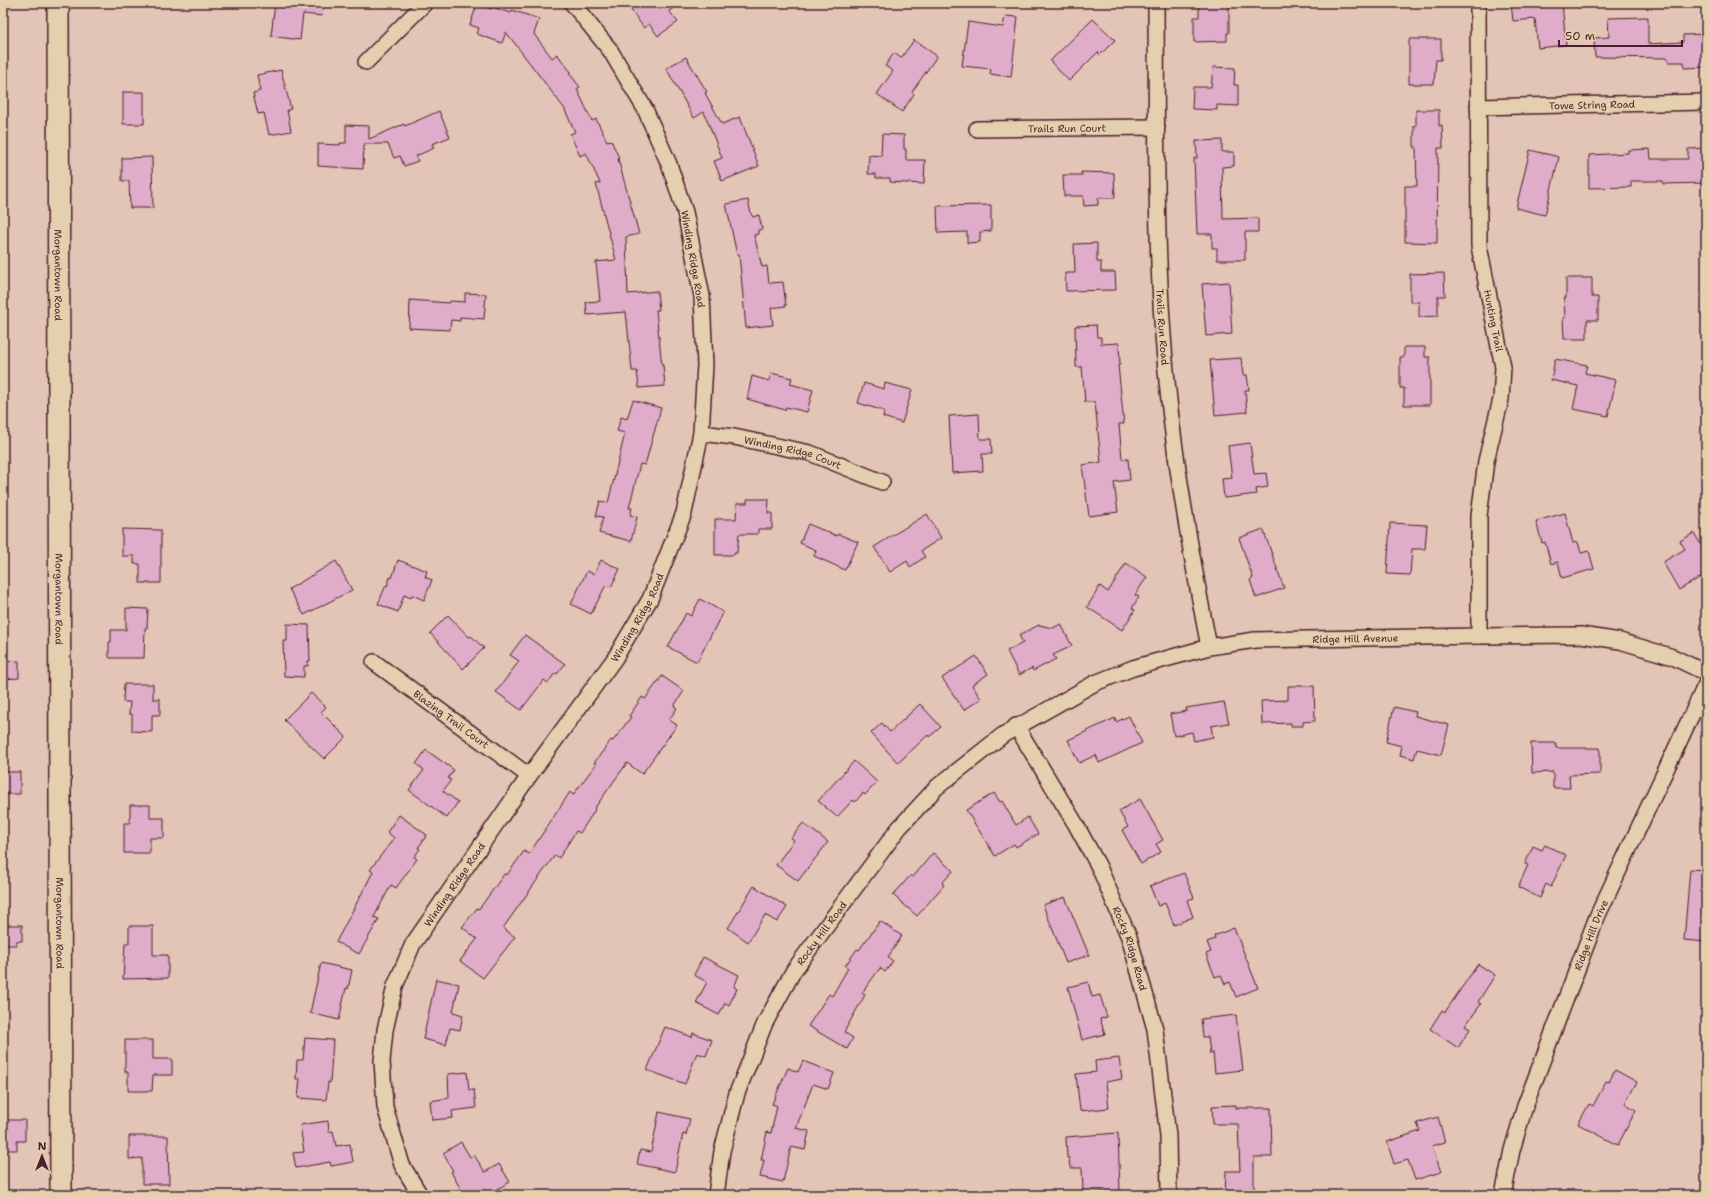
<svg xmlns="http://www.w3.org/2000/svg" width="1709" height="1198" font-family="'Shantell Sans',sans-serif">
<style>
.building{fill:#dfacc9;stroke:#4a1f2b}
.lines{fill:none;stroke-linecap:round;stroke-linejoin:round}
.minor-casing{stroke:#4a1f2b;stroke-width:18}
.secondary-casing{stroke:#4a1f2b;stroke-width:24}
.minor{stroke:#e4d0ae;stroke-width:15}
.secondary{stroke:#e4d0ae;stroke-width:21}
.labels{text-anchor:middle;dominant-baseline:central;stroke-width:3;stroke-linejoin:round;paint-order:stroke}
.street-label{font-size:10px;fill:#4a1f2b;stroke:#e4d0ae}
</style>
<rect width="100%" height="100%" fill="#e2c5b6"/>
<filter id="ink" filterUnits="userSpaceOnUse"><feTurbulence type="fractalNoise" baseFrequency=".025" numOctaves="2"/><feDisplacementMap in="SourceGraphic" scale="8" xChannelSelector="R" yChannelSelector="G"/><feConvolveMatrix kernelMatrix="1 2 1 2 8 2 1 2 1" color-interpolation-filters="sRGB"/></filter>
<g filter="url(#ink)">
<path class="building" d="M275 3H324L322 16 303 14 300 40 271 36Z
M626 3H680L669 11 678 22 658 36 649 24 644 28Z
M1199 3H1229V33H1227V41L1194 42V17H1199Z
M1511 3H1562L1566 45 1538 48 1535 19 1513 21Z
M477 4 491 9 492 7 511 13 512 10 539 19 534 34 552 58 557 54 571 72 569 73 580 87 577 89 592 121 596 119 607 141 611 140 619 158 618 159 639 234 626 237 628 294 657 291 659 310H656L662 366 663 365 665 386 639 388 637 371H632L626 312 587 315 586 302 600 301 596 262 616 260 596 184 600 183 586 153 580 156 570 134 575 132 564 108 506 32 502 43 477 34 479 28 470 25Z
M1005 16 1018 17 1011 77 990 74 991 69 962 66 968 22 1003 27Z
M1648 17V44L1683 42V35L1706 34V67L1684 68V62H1668V58L1595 57 1594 38 1609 37 1608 18Z
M1093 19 1115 40 1100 55 1098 52 1069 81 1050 61Z
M1409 39H1441V60H1436L1434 84H1409Z
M914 40 937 56 912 92 914 94 902 112 877 94 893 71 885 66 894 53 901 58Z
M686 57 707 92 705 93 722 124 740 117 759 166 722 181 714 161 722 158 704 112 694 118 666 68Z
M1213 67 1235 68 1234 85H1238V106L1217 105V110L1192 109 1193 87H1211Z
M281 70 291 109 287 110 291 131 269 135 264 113 258 114 253 93 260 91 257 75Z
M123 92H144V124H123Z
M1416 110H1439V126L1442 125 1443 148H1438L1437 243 1405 242V186H1417L1416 147H1414V126H1416Z
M439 111 450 137 432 144 434 148 416 156 418 161 404 166 400 156 394 158 388 144H364L363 169 318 166V144L340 145V143H346V125L369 126V139L404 124 405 126Z
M882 134 904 135V149H906V160H925L924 184 890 182V178H876V174H868L869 155 881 156Z
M1222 140V152H1234V166L1222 167 1223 219 1258 218V232H1245V260H1217V248H1212V234H1197L1194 158H1197L1196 141Z
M1706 148V183L1663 184V181H1631V187L1589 188V155L1628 153V150L1650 149 1651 159H1688V149Z
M1530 150 1559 157 1545 215 1516 208Z
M152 157 153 208H130L129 181H122V158Z
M1081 172 1114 173 1115 198H1098V205L1084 206 1083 196H1064L1063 175H1082Z
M748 200 751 214 753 217 759 215 762 229 758 230V234L754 235 762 267 767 266 769 283 783 282 786 306 771 308 773 325 746 328 739 254 737 255 726 204Z
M991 205V231L980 232V242L967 243V232L938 233 937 206Z
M1097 243V262H1101V272H1115L1116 290 1066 291 1065 273H1075L1074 244Z
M1444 273 1445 296H1438V316L1419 317V302H1410V274Z
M1566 278H1592V297H1598V320H1587V339H1564L1563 318H1565L1564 298H1566Z
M1229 282 1232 334 1206 336 1202 284Z
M465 293 486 294 484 319 460 317V321L451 320 450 330 409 328 410 300 449 303 450 301 465 302Z
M1096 325 1097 337H1101V344L1119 343 1120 365H1118L1124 424H1119L1122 459H1128L1130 480 1114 482 1118 512 1089 516 1082 465 1101 462 1095 402H1085L1082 367H1076L1075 326Z
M1404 347H1425V357H1430V405H1404V388H1400V357H1404Z
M1241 358 1243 375H1247L1249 390H1245L1247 412 1215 415 1210 360Z
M1555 359 1587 365 1585 373 1616 380 1608 416 1573 409 1578 386 1551 380Z
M771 373 792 378 790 384 813 390 807 412 786 407 785 410 747 399 752 376 769 381Z
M864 383 884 389 885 383 912 390 902 423 883 417 884 411 858 403Z
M633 400 661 408 645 465 640 464 629 508H632L630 515 637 517 631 541 599 533 603 517 596 516 600 501 608 503 625 433 617 431 621 417 627 419Z
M979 414 980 439H991L992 454H982L983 471 952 473 949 416Z
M1250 443 1254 474 1266 473 1268 487 1256 489 1257 494 1224 498 1222 479 1232 478 1228 446Z
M747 499H769L768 513H772V529H758V534H739L737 553H734V555H715V519H736L737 503H747Z
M1565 513 1573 543 1578 542 1581 553 1589 551 1594 569 1562 578 1558 562 1551 564 1545 542 1542 543 1536 521Z
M927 514 941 538 921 551 925 557 910 567 907 561 890 572 874 547Z
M1390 523 1427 525 1425 549H1412L1410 575 1387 574Z
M808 524 837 536 838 534 858 542 845 570 814 556 816 550 800 543Z
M122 529 161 530V583H140V564H134V556H122Z
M1263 529 1284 588 1256 598 1250 580 1253 578 1239 538Z
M1694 533 1706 553V574L1679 590 1663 562 1685 549 1680 541Z
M398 560 427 571 425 577 432 580 424 600 412 595 411 598 404 595 398 612 378 604 386 585 387 586 390 577 392 578Z
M601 560 620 569 611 587 606 585 591 614 571 604 587 571 594 574Z
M336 561 352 590 304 615 289 589Z
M1126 563 1147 577 1135 595 1139 597 1132 608 1135 610 1122 630 1087 607 1100 586 1108 592Z
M700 599 723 612 697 662 668 647 686 613 691 616Z
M126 608 148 609 147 628H145L144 658H110L109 657V642H111V630H126Z
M448 615 469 637 471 636 484 648 463 669 430 633Z
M287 624 309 625 310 661H308V666H304V677L284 676 283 641H287Z
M1061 624 1072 646 1053 655 1056 659 1033 671 1032 668 1019 675 1007 651 1023 643 1019 635 1039 625 1053 628Z
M525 635 565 664 557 674 555 673 548 683 544 680 521 710 496 692 519 661 510 655Z
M976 656 988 674 972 685 981 699 964 710 942 678Z
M19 661V678L3 679V662Z
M662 676 684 691 674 706 677 708 669 720 677 725 642 774 627 763 594 809 595 810 580 833 576 831 559 858 555 855 503 928 515 937 483 978 460 961 477 939 462 927 477 908 479 909 505 873 507 875 524 851 529 854 570 792 573 795 596 764 594 763 611 740 613 741 631 717 629 716 642 697 645 699Z
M124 684H153V699H160V715H152V732L132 731V714H129L130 702H123Z
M1288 686H1314L1315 721 1303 722V726H1291V723L1262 724 1261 701 1288 700Z
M311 693 326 707 321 712 346 737 324 759 284 720Z
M1224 702 1229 723 1211 726 1213 737 1194 741 1192 732 1174 736 1170 714 1187 711 1186 708Z
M920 704 941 727 929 737 928 735 898 763 871 733 882 723 890 732Z
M1394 707 1416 712 1415 716 1449 725 1441 755 1417 749 1414 759 1400 755 1402 746 1386 742Z
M1129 716 1142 743 1099 763 1096 755 1079 763 1068 740 1115 718 1116 722Z
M1531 743H1556V748H1600V774L1569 775 1570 788H1553V772L1532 773Z
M426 750 454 770 448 778 451 780 443 791 458 802 447 818 409 790 424 770 416 764Z
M854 761 877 782 865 795 863 793 855 802 853 800 837 817 818 801Z
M3 772H20V794H3Z
M994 793 1000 802 1002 801 1016 825 1028 817 1038 834 1016 847 1014 844 995 856 966 810Z
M1140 799 1163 840 1156 844 1161 852 1141 864 1122 830 1128 827 1119 811Z
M130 805H150V818H164V838H150V853H124V823H130Z
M399 815 427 835 418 848 420 849 414 857 417 859 396 888 391 885 374 917 379 919 359 954 336 942 373 872 370 870 394 838 387 832Z
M803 823 828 842 798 881 776 865 794 840 791 838Z
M1545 845 1566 855 1551 887 1546 884 1540 898 1518 887 1528 865 1525 864 1533 846 1542 850Z
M933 853 953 871 942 883 944 885 917 916 893 895 911 875 913 877Z
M1690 869 1706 870V942L1684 940Z
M1184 873 1194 898 1187 900 1193 917 1174 925 1165 903 1158 906 1150 886Z
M754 886 787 907 777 922 765 915 748 942 728 928Z
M1065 897 1089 955 1066 963 1043 905Z
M880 921 902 936 888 957 893 961 885 972 880 968 862 993 865 995 844 1032 853 1038 847 1049 808 1026 829 994 832 996 848 968 845 966 857 949 859 950Z
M3 925H22V941H16V945H3Z
M129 926H153V955H168V978L123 979 125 943H129Z
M1234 928 1258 988 1236 997 1230 982 1225 984 1221 975 1215 977 1206 954 1211 952 1207 942 1215 939 1214 936Z
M703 957 739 975 734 987 737 989 729 1005 725 1003 719 1015 696 1003 707 982 694 975Z
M321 963 352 970 348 989 346 988 339 1020 310 1013Z
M1478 964 1495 975 1478 1002 1481 1004 1465 1026 1470 1029 1458 1048 1430 1029 1442 1010 1445 1012Z
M436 979 459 984 453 1012 463 1015 460 1030 450 1028 446 1045 423 1039Z
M1088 982 1092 997 1100 995 1107 1017 1100 1019 1105 1034 1082 1040 1068 987Z
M1236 1015 1243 1070 1215 1073 1213 1053 1210 1054 1208 1037H1203L1201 1019Z
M665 1027 692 1037 693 1033 712 1040 706 1056 697 1053 685 1084 647 1070Z
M305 1038 333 1040 330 1083 328 1082 326 1100 298 1098 300 1079H296L297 1060H303Z
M125 1040H153V1059H172V1075H153L152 1091H128V1072H125Z
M1119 1058 1122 1079 1106 1082 1109 1108 1080 1111 1076 1074 1096 1072 1095 1061Z
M803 1061 834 1073 828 1089 813 1084 796 1128 809 1131 805 1150 791 1147 783 1182 760 1177 764 1160H761L767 1132 771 1133 777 1106 772 1104 788 1068 798 1072Z
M1615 1070 1637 1082 1625 1103 1636 1110 1618 1145 1578 1124 1589 1104 1593 1106 1606 1081 1609 1082Z
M467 1072 469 1090H474L476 1108 452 1111 453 1118 432 1120 430 1101 449 1098 448 1074Z
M1236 1105V1108H1271L1272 1157H1254V1195H1225L1226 1171H1240L1238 1124H1213L1212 1106Z
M659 1112 690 1119 686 1135 683 1134 675 1172 637 1164 640 1150 651 1152Z
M1438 1117 1445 1142 1432 1146 1441 1172 1415 1180 1408 1160 1394 1164 1387 1142 1420 1131 1417 1123Z
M3 1120H25V1141H17V1150H3Z
M328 1121 329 1132 333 1131 336 1146 350 1144 353 1162 331 1166 330 1162 296 1168 293 1153 304 1152 300 1125Z
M1118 1133 1120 1191 1083 1193 1082 1168H1070L1069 1158H1067L1066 1137Z
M129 1136H168L169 1184H142V1158L129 1159Z
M461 1142 470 1157 474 1155 485 1172 499 1164 510 1182 486 1195H464L451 1172 453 1171 443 1153Z"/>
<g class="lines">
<defs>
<g id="minor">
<path id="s1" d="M1156 3C1157 135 1154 268 1169 400 1178 483 1193 565 1209 647"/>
<path id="s2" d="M1478 3 1479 246 1503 367 1501 399 1486 461 1479 516V636"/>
<path d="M366 62 425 3"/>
<path id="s3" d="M1478 107 1706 102"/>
<path id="s4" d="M977 129 1157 127"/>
<path id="s5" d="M701 433 734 437 810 453 882 482"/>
<path id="s6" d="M374 662 529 776"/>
<path id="s7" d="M1016 726 1075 823 1099 867 1129 937 1155 1029 1168 1136 1169 1195"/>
<path id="s8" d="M420 1195 402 1165 385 1107 382 1061 385 1030 395 986 413 944 529 776 615 658 650 599 684 513 701 433 705 365 702 296 685 212 669 164 645 109 610 50 572 3"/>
<path id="s9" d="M716 1195 722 1151 737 1093 765 1023 794 970 899 828 937 787 1003 735 1095 683 1133 668 1209 647 1255 640 1479 636 1581 635 1620 641 1673 657 1706 673"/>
<path id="s10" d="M1503 1195 1512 1150 1525 1106 1597 917 1706 684"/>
</g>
<g id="secondary">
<path id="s11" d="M58 3 61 1195"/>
</g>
</defs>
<use href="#minor" class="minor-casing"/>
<use href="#secondary" class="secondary-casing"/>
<use href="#minor" class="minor"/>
<use href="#secondary" class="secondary"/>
</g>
</g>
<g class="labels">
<g class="street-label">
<text stroke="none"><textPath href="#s3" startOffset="114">Towe String Road</textPath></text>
<text stroke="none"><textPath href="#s4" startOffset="90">Trails Run Court</textPath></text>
<text transform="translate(693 259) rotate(80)">Winding Ridge Road</text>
<text stroke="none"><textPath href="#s11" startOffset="272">Morgantown Road</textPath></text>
<text stroke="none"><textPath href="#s2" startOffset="319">Hunting Trail</textPath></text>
<text stroke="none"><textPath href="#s1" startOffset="324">Trails Run Road</textPath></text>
<text stroke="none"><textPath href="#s5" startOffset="94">Winding Ridge Court</textPath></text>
<text stroke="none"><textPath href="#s11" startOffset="596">Morgantown Road</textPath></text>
<text stroke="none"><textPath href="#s8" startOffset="660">Winding Ridge Road</textPath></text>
<text stroke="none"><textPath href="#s9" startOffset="929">Ridge Hill Avenue</textPath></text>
<text stroke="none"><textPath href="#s6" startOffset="96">Blazing Trail Court</textPath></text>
<text stroke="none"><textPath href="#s8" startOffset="336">Winding Ridge Road</textPath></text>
<text stroke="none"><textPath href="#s11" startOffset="920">Morgantown Road</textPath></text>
<text stroke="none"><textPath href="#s9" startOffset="286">Rocky Hill Road</textPath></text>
<text stroke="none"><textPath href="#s10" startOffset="275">Ridge Hill Drive</textPath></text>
<text stroke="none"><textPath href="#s7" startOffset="251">Rocky Ridge Road</textPath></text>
</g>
</g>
<rect width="1709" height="1198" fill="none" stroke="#e4d0ae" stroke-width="16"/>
<rect x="8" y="8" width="1693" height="1182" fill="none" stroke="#4a1f2b" stroke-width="1.5" filter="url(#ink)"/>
<g transform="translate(42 1156)" stroke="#e4d0ae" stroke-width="3" paint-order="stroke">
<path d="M0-3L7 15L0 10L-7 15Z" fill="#4a1f2b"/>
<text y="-6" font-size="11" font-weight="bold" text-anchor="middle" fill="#4a1f2b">N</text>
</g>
<path d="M1559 40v6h123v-6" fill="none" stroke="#4a1f2b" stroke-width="2"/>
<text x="1565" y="40" font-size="12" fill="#4a1f2b" stroke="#e4d0ae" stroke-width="3" paint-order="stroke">50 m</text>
</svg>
